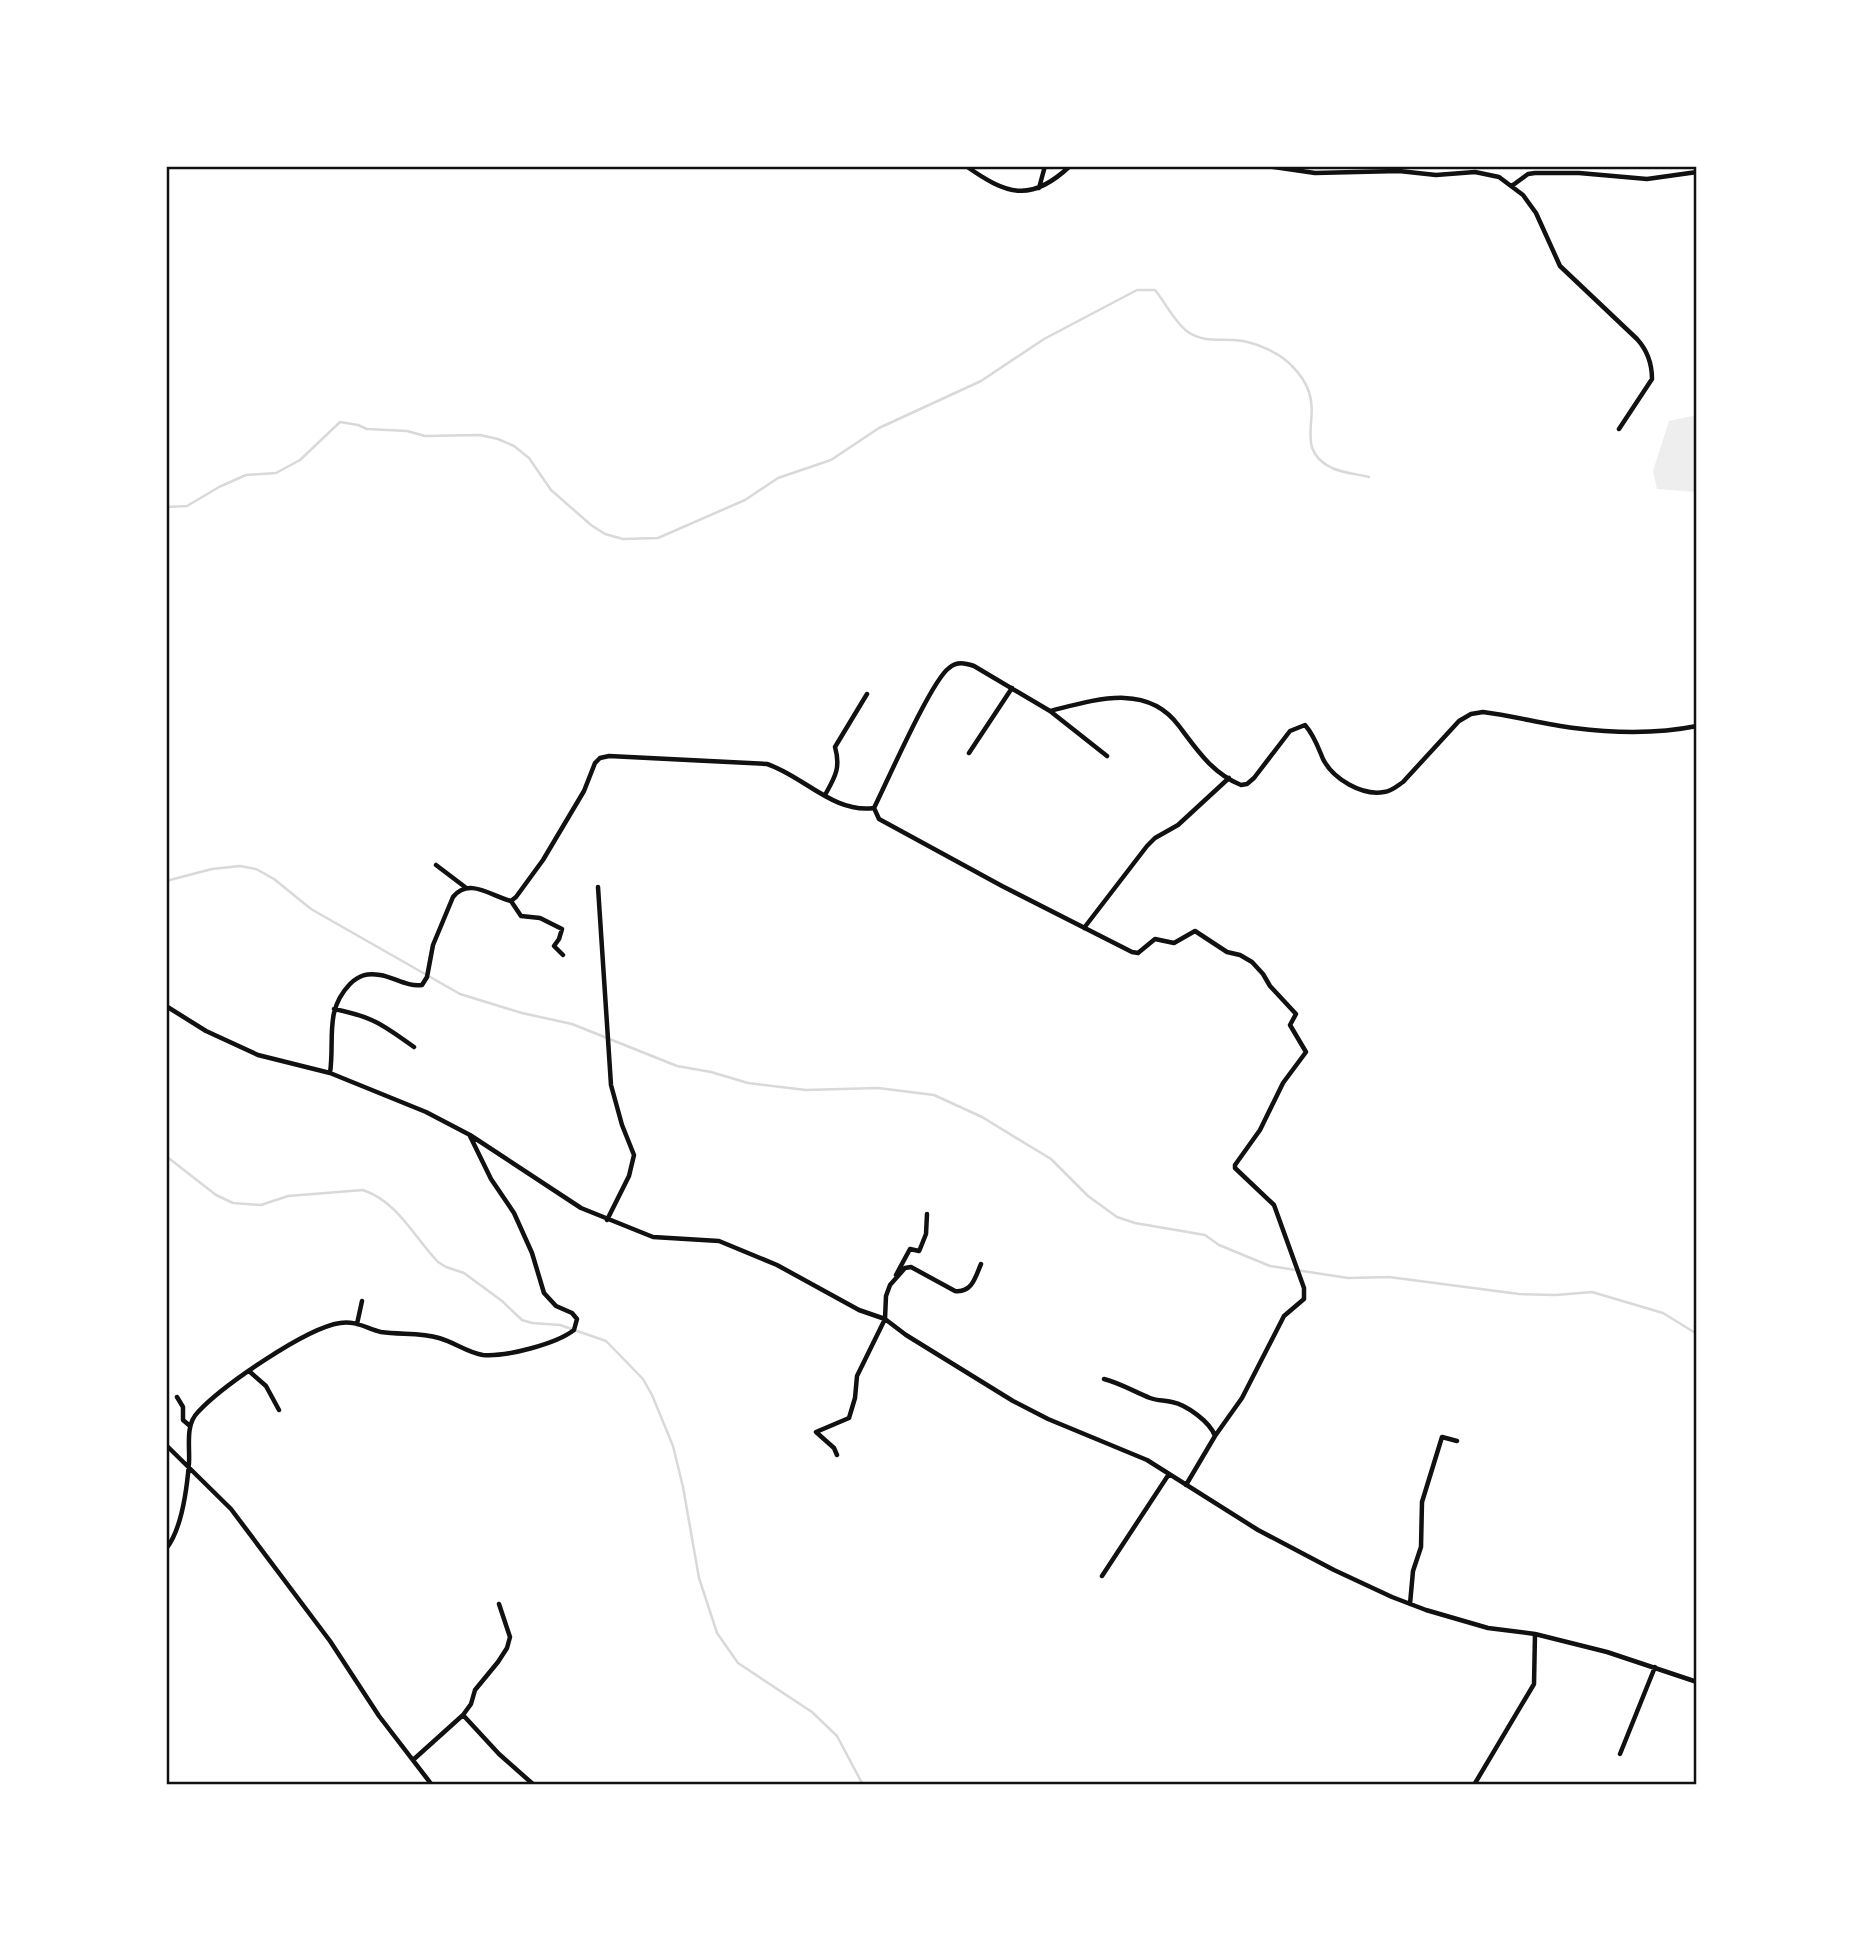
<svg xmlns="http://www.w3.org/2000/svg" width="1863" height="1951" font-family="'Noto Sans',sans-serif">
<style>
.green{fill:#eee}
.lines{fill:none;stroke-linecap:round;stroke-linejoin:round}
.stream{stroke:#d9d9d9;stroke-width:2.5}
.minor{stroke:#111;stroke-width:4.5}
.neatline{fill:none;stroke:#111;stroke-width:2.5}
</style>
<rect width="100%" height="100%" fill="#fff"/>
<path class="green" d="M1697 415V492L1657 489 1653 471 1669 421Z"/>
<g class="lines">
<path class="stream" d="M166 507 187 506 219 487 246 475 276 473 300 460 340 422 358 425 367 429 407 431 425 436 480 435 498 439 514 446 529 458 551 490 591 525 605 534 623 539 658 538 745 500 778 478 831 460 879 428 981 381 1044 339 1137 290H1155C1165 302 1175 323 1188 332 1202 342 1218 339 1234 340 1253 341 1279 352 1292 366 1299 373 1306 383 1309 392 1319 421 1295 450 1332 468 1343 473 1357 474 1369 477
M166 881 212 869 240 866 256 869 274 879 311 909 460 994 522 1013 572 1024 677 1066 711 1072 748 1083 806 1090 878 1088 934 1095 982 1117 1051 1159 1088 1196 1117 1217 1135 1223 1205 1235 1219 1245 1270 1266 1348 1278 1389 1277 1519 1294 1556 1295 1592 1292 1663 1313 1697 1334
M166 1156 216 1195 233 1203 261 1205 288 1196 363 1190C398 1202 414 1237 438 1262L446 1267 464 1273 502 1301 522 1320 532 1323 560 1325 606 1341 643 1379 652 1395 673 1446 683 1487 699 1578 717 1633 738 1663 812 1712 837 1736 863 1785"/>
<path class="minor" d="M966 166C1007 195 1031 203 1070 166
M1267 166 1315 173 1399 171 1436 175 1475 172 1499 177 1523 195 1536 213 1560 266 1637 339C1647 350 1652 365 1652 379L1619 429
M1513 185 1528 174 1535 173H1579L1647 179 1697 172
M1039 188 1045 166
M1050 711 1107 756
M969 753 1012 688
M825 795C835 777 841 768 835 747L867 694
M874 808C887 782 931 681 949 668 957 661 965 663 974 666L1050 711C1094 700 1147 682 1179 726 1197 750 1212 773 1241 785L1247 784 1254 778 1290 731 1305 725C1314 735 1318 747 1323 759 1333 779 1362 796 1384 792 1392 791 1397 786 1403 782L1459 721 1471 714 1483 712C1514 716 1543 724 1574 728 1614 733 1657 734 1697 726
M436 865 465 887
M598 887 611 1085 622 1125 634 1155 629 1176 607 1220
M511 901 521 916 540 918 562 929 559 939 554 946 563 955
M1084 928 1147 846 1155 838 1178 825 1229 778
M166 1006 206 1031 258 1055 330 1073 426 1112 470 1135 581 1208 653 1237 719 1241 777 1265 859 1310 885 1319 906 1335 1013 1401 1048 1419 1147 1460 1258 1530 1334 1570 1392 1597 1426 1610 1488 1628 1535 1634 1607 1652 1697 1682
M334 1009C373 1017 382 1024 414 1047
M330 1073C335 1039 324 1011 350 984 359 975 367 973 380 975 394 977 407 987 422 985L427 977 433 945 453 897C469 877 491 896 511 901L516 897 543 860 584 791 595 763 600 758 609 756 767 764C802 775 834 814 874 808L879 819 1002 886 1132 952 1138 953 1155 939 1174 943 1195 931 1227 952 1240 955 1252 962 1263 974 1270 986 1296 1014 1290 1025 1306 1052 1283 1083 1260 1130 1235 1165V1168L1274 1205 1304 1288V1299L1284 1316 1242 1398 1215 1436
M896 1275 910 1249 919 1251 920 1249 926 1234 927 1214
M357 1324 362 1301
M249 1371 266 1386 279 1410
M1104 1379C1120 1383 1135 1392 1150 1398 1158 1401 1164 1400 1172 1402 1187 1405 1210 1422 1215 1436L1186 1485
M177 1397 183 1407V1420L190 1426
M166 1445 231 1509 330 1641 379 1716 432 1785
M837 1455 834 1448 816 1432 849 1418 855 1398 857 1376 885 1319 886 1296 890 1285 905 1268 911 1267 955 1291C972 1293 975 1278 981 1264
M166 1549C182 1529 187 1488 189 1463 190 1446 185 1425 198 1412 222 1386 306 1328 340 1323 355 1320 368 1329 381 1332 400 1335 421 1332 439 1338 454 1342 468 1353 483 1355 506 1357 556 1344 574 1330L577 1319 572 1313 556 1306 544 1293 532 1253 514 1213 491 1179 470 1136
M1102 1576 1169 1474
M1410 1604 1413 1571 1421 1547 1422 1502 1442 1437 1457 1441
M463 1715 499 1754 534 1785
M1620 1754 1655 1667
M413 1760 463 1715 471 1704 475 1690 498 1662 507 1648 510 1637 499 1604
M1474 1785 1534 1684 1535 1634"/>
</g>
<rect width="1863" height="1951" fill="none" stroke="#ffffff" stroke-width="336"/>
<rect x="168" y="168" width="1527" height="1615" class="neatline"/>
</svg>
